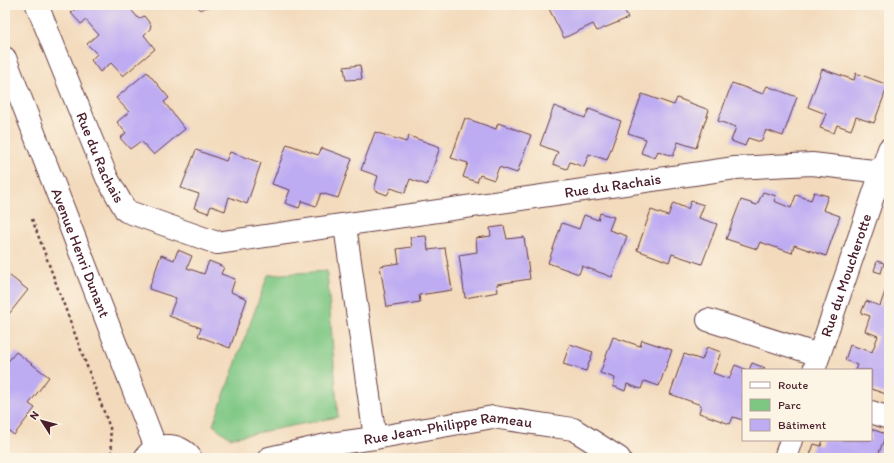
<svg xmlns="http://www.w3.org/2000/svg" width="894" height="463" font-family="Itim,sans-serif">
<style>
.green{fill:#7dc783;stroke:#647357}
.building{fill:#beacf3}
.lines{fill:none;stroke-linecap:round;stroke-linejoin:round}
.street-casing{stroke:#633b41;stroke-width:24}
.secondary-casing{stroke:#633b41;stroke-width:24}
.path{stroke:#633b41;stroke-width:2.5;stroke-dasharray:3 3;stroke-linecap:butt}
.street{stroke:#fff;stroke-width:22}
.secondary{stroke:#fff;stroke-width:22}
.labels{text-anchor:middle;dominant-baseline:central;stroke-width:3;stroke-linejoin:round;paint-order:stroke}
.street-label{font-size:15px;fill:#4a1f2b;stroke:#fcf5e5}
</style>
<rect width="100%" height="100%" fill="#fcf5e5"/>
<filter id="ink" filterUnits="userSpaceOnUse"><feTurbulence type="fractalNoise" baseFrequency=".025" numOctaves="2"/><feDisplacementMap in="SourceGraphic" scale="8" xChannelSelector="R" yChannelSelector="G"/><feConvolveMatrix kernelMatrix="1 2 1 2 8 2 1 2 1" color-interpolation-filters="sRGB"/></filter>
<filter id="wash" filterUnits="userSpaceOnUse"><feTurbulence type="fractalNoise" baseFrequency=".012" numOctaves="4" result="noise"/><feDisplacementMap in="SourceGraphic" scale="16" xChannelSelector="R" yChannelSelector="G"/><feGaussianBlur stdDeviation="0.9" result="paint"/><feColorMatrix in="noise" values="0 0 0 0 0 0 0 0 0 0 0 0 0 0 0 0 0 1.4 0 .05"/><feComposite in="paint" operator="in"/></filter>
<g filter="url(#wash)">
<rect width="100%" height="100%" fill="#f3dabc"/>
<path class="green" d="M327 271 338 417 230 438 213 425 268 275Z"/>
<g id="blocks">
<path class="building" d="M79 5H127L139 19 144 16 151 25 150 29 144 35 155 49 123 76 111 63 100 72 91 60 97 54 87 44 98 34 86 20 81 24 71 13Z
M198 5H212L200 10Z
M547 5H622L628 18 597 31 593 24 564 38Z
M714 5H724L716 9Z
M360 65 362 79 346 80 344 67Z
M822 69 854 80 856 73 888 85 874 123 856 117 851 130 837 125 834 133 820 128 826 114 808 107Z
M147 72 169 98 164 102 185 129 154 155 141 141 130 149 120 138 126 133 117 122 129 112 116 98Z
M732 83 763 94 767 86 797 97 783 136 766 130 761 142 748 138 745 146 731 141 736 127 718 121Z
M642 94 674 105 677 98 709 110 696 148 678 142 673 156 658 151 655 158 641 153 646 139 628 133Z
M554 106 585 118 589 109 621 121 607 160 589 154 584 167 570 162 567 169 553 164 558 152 540 145Z
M465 118 496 129 498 123 531 135 517 173 499 167 494 180 480 175 477 182 463 177 468 163 451 158Z
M375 132 406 142 409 136 440 147 427 185 410 179 405 193 391 188 387 195 374 190 378 176 361 170Z
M287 144 318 155 322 148 352 159 338 198 321 193 316 206 302 201 299 208 285 203 290 190 272 184Z
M196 150 226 161 230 152 261 163 247 204 229 197 225 211 211 206 208 213 194 208 199 194 181 188Z
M763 192 776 196 774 201 791 208 796 195 811 200 814 192 828 196 823 210 840 216 826 256 794 245 792 253 760 242 757 249 726 239 741 200 757 205Z
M691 201 704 205 699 218 717 224 702 264 672 254 669 262 637 250 651 210 668 216 673 203 688 209Z
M600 213 614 217 609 230 627 236 612 277 582 266 579 274 548 263 562 223 579 229 584 215 598 220Z
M504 226 507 239 524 237 530 279 497 284 498 292 465 298 459 255 477 252 476 238 491 236 490 228Z
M426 236 428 250 445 248 452 290 419 295 420 302 387 307 380 266 399 263 397 249 412 247 410 237Z
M178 250 192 256 187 268 204 274 209 261 224 267 221 274 235 279 231 292 247 299 230 348 198 336 201 328 169 316 176 298 149 289 161 255 174 260Z
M877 261 884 263 881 273 874 271Z
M5 272 28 290 5 319Z
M887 286 889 287V395L871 389V370H855L857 365 845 360 850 345 872 352 878 336 865 331 870 316 861 313 866 301 880 306Z
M613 337 640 346 642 340 672 350 659 386 644 381 641 389 627 384 625 391 613 386 615 378 600 373Z
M570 344 593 352 586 371 563 364Z
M707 347 721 352 713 373 729 379 735 365 747 370H743V420L733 417 730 424 699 413 701 405 670 394 684 354 702 360Z
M16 352 49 377 29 404 35 408 14 435 5 428V365Z
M752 363 765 368 764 370H749Z
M871 429 886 434 877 458H809L814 444 821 446 823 440H871Z"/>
</g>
</g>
<g filter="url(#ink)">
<use href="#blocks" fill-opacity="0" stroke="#633b41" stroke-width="1"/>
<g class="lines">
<defs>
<g id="street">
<path id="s1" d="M37 5 107 178 126 211 217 243 735 168 812 164 882 172"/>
<path d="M345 226 375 438"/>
<path d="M708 320 819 355"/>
<path id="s2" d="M814 370 889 149"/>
<path d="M871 412 889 418"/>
<path id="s3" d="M269 458 331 444 375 438 493 417 573 429 619 458"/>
<path d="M785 458 791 440"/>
</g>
<g id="secondary">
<path id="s4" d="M5 58 156 448"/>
<path d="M145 458C155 442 180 442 191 458"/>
</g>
</defs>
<use href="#street" class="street-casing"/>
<use href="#secondary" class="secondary-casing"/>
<path class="path" d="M32 219 110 428 112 450 110 458"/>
<use href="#street" class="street"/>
<use href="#secondary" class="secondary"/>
</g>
</g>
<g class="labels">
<g class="street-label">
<text stroke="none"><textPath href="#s1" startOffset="165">Rue du Rachais</textPath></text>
<text stroke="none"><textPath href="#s1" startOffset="721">Rue du Rachais</textPath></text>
<text stroke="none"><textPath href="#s4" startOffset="209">Avenue Henri Dunant</textPath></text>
<text stroke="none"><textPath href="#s2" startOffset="100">Rue du Moucherotte</textPath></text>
<text stroke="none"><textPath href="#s3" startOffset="182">Rue Jean-Philippe Rameau</textPath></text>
</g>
</g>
<rect width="894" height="463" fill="none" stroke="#fcf5e5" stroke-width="20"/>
<rect x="742" y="369" width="130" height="72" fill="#fcf5e5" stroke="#b59f9b"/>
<rect x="750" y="382" width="20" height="6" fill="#ffffff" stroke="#b59f9b"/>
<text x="778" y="389" font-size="12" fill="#4a1f2b">Route</text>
<rect x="750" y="399" width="20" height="12" fill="#7dc783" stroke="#b59f9b"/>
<text x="778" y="409" font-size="12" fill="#4a1f2b">Parc</text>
<rect x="750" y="419" width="20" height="12" fill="#beacf3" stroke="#b59f9b"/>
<text x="778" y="429" font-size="12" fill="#4a1f2b">Bâtiment</text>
<g transform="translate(42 421) rotate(306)" stroke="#fcf5e5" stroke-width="3" paint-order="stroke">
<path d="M0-3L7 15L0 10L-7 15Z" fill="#4a1f2b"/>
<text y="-6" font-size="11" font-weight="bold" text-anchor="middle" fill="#4a1f2b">N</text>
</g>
</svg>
